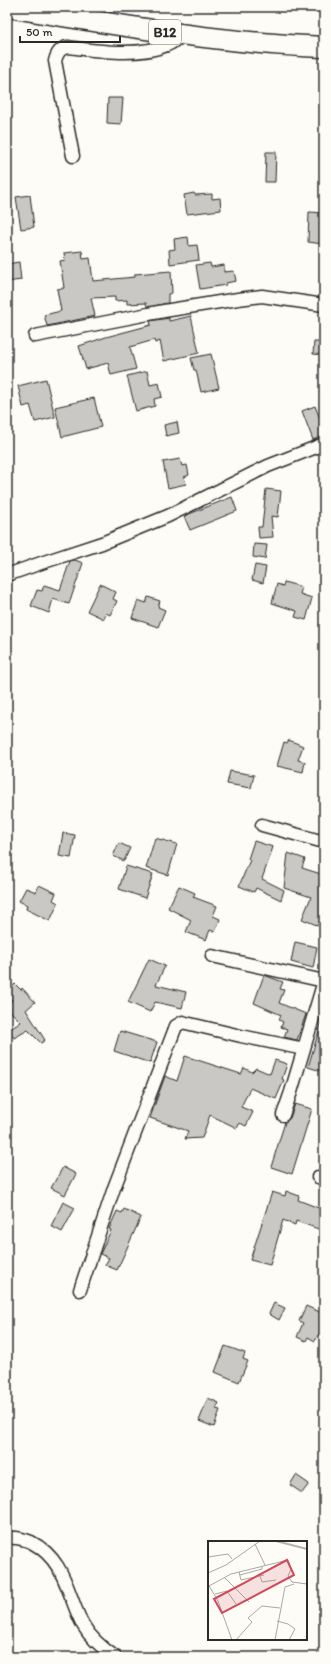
<svg xmlns="http://www.w3.org/2000/svg" width="331" height="1664" font-family="Itim,sans-serif">
<style>
.building{fill:#c9c8c4;stroke:#2b2b2b}
.lines{fill:none;stroke-linecap:round;stroke-linejoin:round}
.minor-casing{stroke:#2b2b2b;stroke-width:15}
.trunk-casing{stroke:#2b2b2b;stroke-width:23}
.minor{stroke:#fdfcf7;stroke-width:12}
.trunk{stroke:#fdfcf7;stroke-width:20}
.labels{text-anchor:middle;dominant-baseline:central;stroke-width:3;stroke-linejoin:round;paint-order:stroke}
.shield{fill:#fdfcf7;stroke:#6a6a68;stroke-width:1}
.shield-label{font-size:14px;font-weight:bold;fill:#2b2b2b}
.inset-river{fill:none;stroke:#b5b4b1;stroke-width:2}
.inset-road{fill:none;stroke:#a9a8a5;stroke-width:1}
.view{fill:#d1495b;fill-opacity:0.15;stroke:#d1495b;stroke-width:2}
.inset-edge{fill:none;stroke:#2b2b2b;stroke-width:2}
</style>
<rect width="100%" height="100%" fill="#fdfcf7"/>
<filter id="ink" filterUnits="userSpaceOnUse"><feTurbulence type="fractalNoise" baseFrequency=".025" numOctaves="2"/><feDisplacementMap in="SourceGraphic" scale="8" xChannelSelector="R" yChannelSelector="G"/><feConvolveMatrix kernelMatrix="1 2 1 2 8 2 1 2 1" color-interpolation-filters="sRGB"/></filter>
<g filter="url(#ink)">
<path class="building" d="M108 98H123L121 124 107 123Z
M266 152H276L275 182H265Z
M194 193 195 195 212 194V199L220 198 221 210 187 214 184 195Z
M30 195 34 227 21 229 16 197Z
M309 212 324 213 323 244 308 242Z
M188 237 189 246 197 245 199 260 170 264 169 250 175 249 174 239Z
M82 251 83 259 90 258 93 281 135 277V274L171 271 172 293 168 294V303L147 307 146 303 127 304V300L115 301V297L91 298 95 316 47 326 44 315 61 311 57 289 64 288 60 261 65 260 64 253Z
M19 262 21 280 7 282V264Z
M210 263 211 267 224 265V272L234 271 236 281 226 283V285L200 289 196 265Z
M191 316 199 353 164 361 160 341 155 343 154 340 130 347 136 369 111 375 108 363 86 369 79 346 106 337 151 325 150 321 169 318V321Z
M314 342H324V355L313 354Z
M211 354 219 388 201 392 196 370H194L191 358Z
M147 371 150 385 159 383 162 397 154 399 155 406 136 411 127 376Z
M46 379 55 417 35 422 30 405 23 407 18 386Z
M94 398 101 427 62 437 55 407Z
M315 406 324 429V435L313 440 302 411Z
M177 422 179 433 166 436 164 425Z
M180 459 182 466 187 465 189 475 184 477 186 484 168 488 163 462Z
M266 489 281 491 278 517 271 516 273 537 259 538 258 527H262Z
M232 497 237 511 190 530 184 516Z
M254 544 267 545 265 559 253 557Z
M75 560 83 563 69 604 53 599 49 613 31 606 37 590 42 591 44 585 60 590 70 561Z
M255 565 266 567 263 583 252 580Z
M284 582 302 587 300 594 312 598 306 620 295 617 297 611 272 603 277 584 283 586Z
M100 584 116 592 113 599 117 601 110 615 106 613 104 619 87 611Z
M148 597 160 601 158 607 165 610 158 627 132 618 138 600 146 603Z
M289 740 303 746 298 760 305 762 303 772 277 766 284 742 287 743Z
M230 771 254 775 251 788 227 784Z
M63 833 75 835 71 858 59 856Z
M155 838 177 844 168 875 146 868Z
M254 841 273 847 262 879 284 890 281 900 256 888 254 892 239 886 250 860 248 859Z
M119 843 130 848 124 861 113 856Z
M288 853 305 859 302 868 324 875V928L302 919 311 897 284 888Z
M126 866 153 874 145 898 119 889Z
M39 885 56 893 53 900 58 903 50 921 26 909 27 905 19 901 26 888 36 892Z
M179 886 195 893 193 897 217 906 213 916 220 919 215 932 210 930 206 940 186 932 191 920 168 908Z
M295 942 317 947 313 968 291 962Z
M149 959 165 966 156 985 186 992 182 1008 155 1002 150 1012 128 1002Z
M264 975 283 982 280 989 284 990 279 1003 306 1014 297 1040 284 1037 287 1029 281 1027 283 1022 279 1020 281 1015 254 1003Z
M15 984 21 990 22 988 35 1002 26 1010 45 1040 41 1043 28 1030 14 1038 9 1030 21 1022 7 1008V1004L12 1000 7 995V991Z
M321 1024 324 1025V1072L308 1067Z
M120 1031 157 1042 150 1063 114 1051Z
M185 1056 241 1074 244 1068 252 1072 256 1068 270 1074 275 1060 287 1064 282 1079 284 1080 276 1099 250 1088 241 1107 253 1112 246 1126 240 1123 237 1128 210 1115 202 1138 185 1139 188 1131 150 1118 165 1076 177 1081Z
M295 1104 312 1109 292 1174 271 1167 285 1122 290 1118Z
M63 1167 76 1174 65 1195 51 1188Z
M286 1191 299 1196 298 1200 324 1210V1231L296 1221 295 1225 283 1220 270 1265 250 1260 272 1192 285 1196Z
M63 1202 75 1208 62 1232 51 1226Z
M124 1209 141 1217 117 1270 105 1265 109 1258 100 1254 111 1230 109 1229 117 1211 122 1213Z
M274 1303 285 1308 279 1320 269 1314Z
M306 1306 324 1314V1337L318 1335 315 1341 308 1337 306 1341 297 1337 303 1323 299 1321Z
M225 1346 245 1353 243 1359 248 1361 239 1382 215 1372Z
M208 1398 219 1403 216 1409 220 1410 214 1427 199 1421Z
M296 1475 309 1484 302 1493 290 1485Z"/>
<g class="lines">
<defs>
<path id="minor" d="M73 156 55 61C57 53 60 48 68 47 98 51 139 57 167 45 173 43 178 38 182 34
M35 336 164 311 238 299 262 296 324 305
M7 575 44 562 102 543 168 516 268 466 324 444
M262 825 324 842
M212 956 324 981
M283 1115 291 1092 324 981
M318 1177 324 1179
M80 1290 114 1188 176 1026 183 1022 186 1023 241 1036 304 1049
M7 1538C15 1537 24 1539 31 1542 66 1560 67 1595 83 1625 91 1639 102 1648 115 1657"/>
<path id="trunk" d="M7 7C112 24 217 43 324 47"/>
</defs>
<use href="#minor" class="minor-casing"/>
<use href="#trunk" class="trunk-casing"/>
<use href="#minor" class="minor"/>
<use href="#trunk" class="trunk"/>
</g>
</g>
<g class="labels">
<rect class="shield" x="149" y="20" width="32" height="24" rx="3"/>
<g class="shield-label">
<text x="165" y="32">B12</text>
</g>
</g>
<g transform="translate(208 1541)">
<rect width="99" height="99" fill="#fdfcf7"/>
<path class="inset-river" d="M68 0 99 8"/>
<path class="inset-road" d="M47 3 57 24M0 16 20 13 24 18M31 31 33 39 56 34M0 32 18 24 52 0M32 34 54 28V25M52 35 54 41 68 39M16 36 41 61M0 43 10 60 24 99M1 45 23 33 80 19 83 28 80 35 84 41 99 43M7 53 19 50 28 63M69 80 80 83 87 88 81 99M28 99 44 81 40 77 54 65 72 67M67 99 77 46 86 43"/>
<path class="view" d="M79 19 86 34 14 72 6 58Z"/>
<rect width="99" height="99" class="inset-edge"/>
</g>
<rect width="331" height="1664" fill="none" stroke="#fdfcf7" stroke-width="24"/>
<rect x="12" y="12" width="307" height="1640" fill="none" stroke="#2b2b2b" stroke-width="1.5" filter="url(#ink)"/>
<path d="M20 36v6h100v-6" fill="none" stroke="#2b2b2b" stroke-width="2"/>
<text x="26" y="36" font-size="12" fill="#2b2b2b" stroke="#fdfcf7" stroke-width="3" paint-order="stroke">50 m</text>
</svg>
